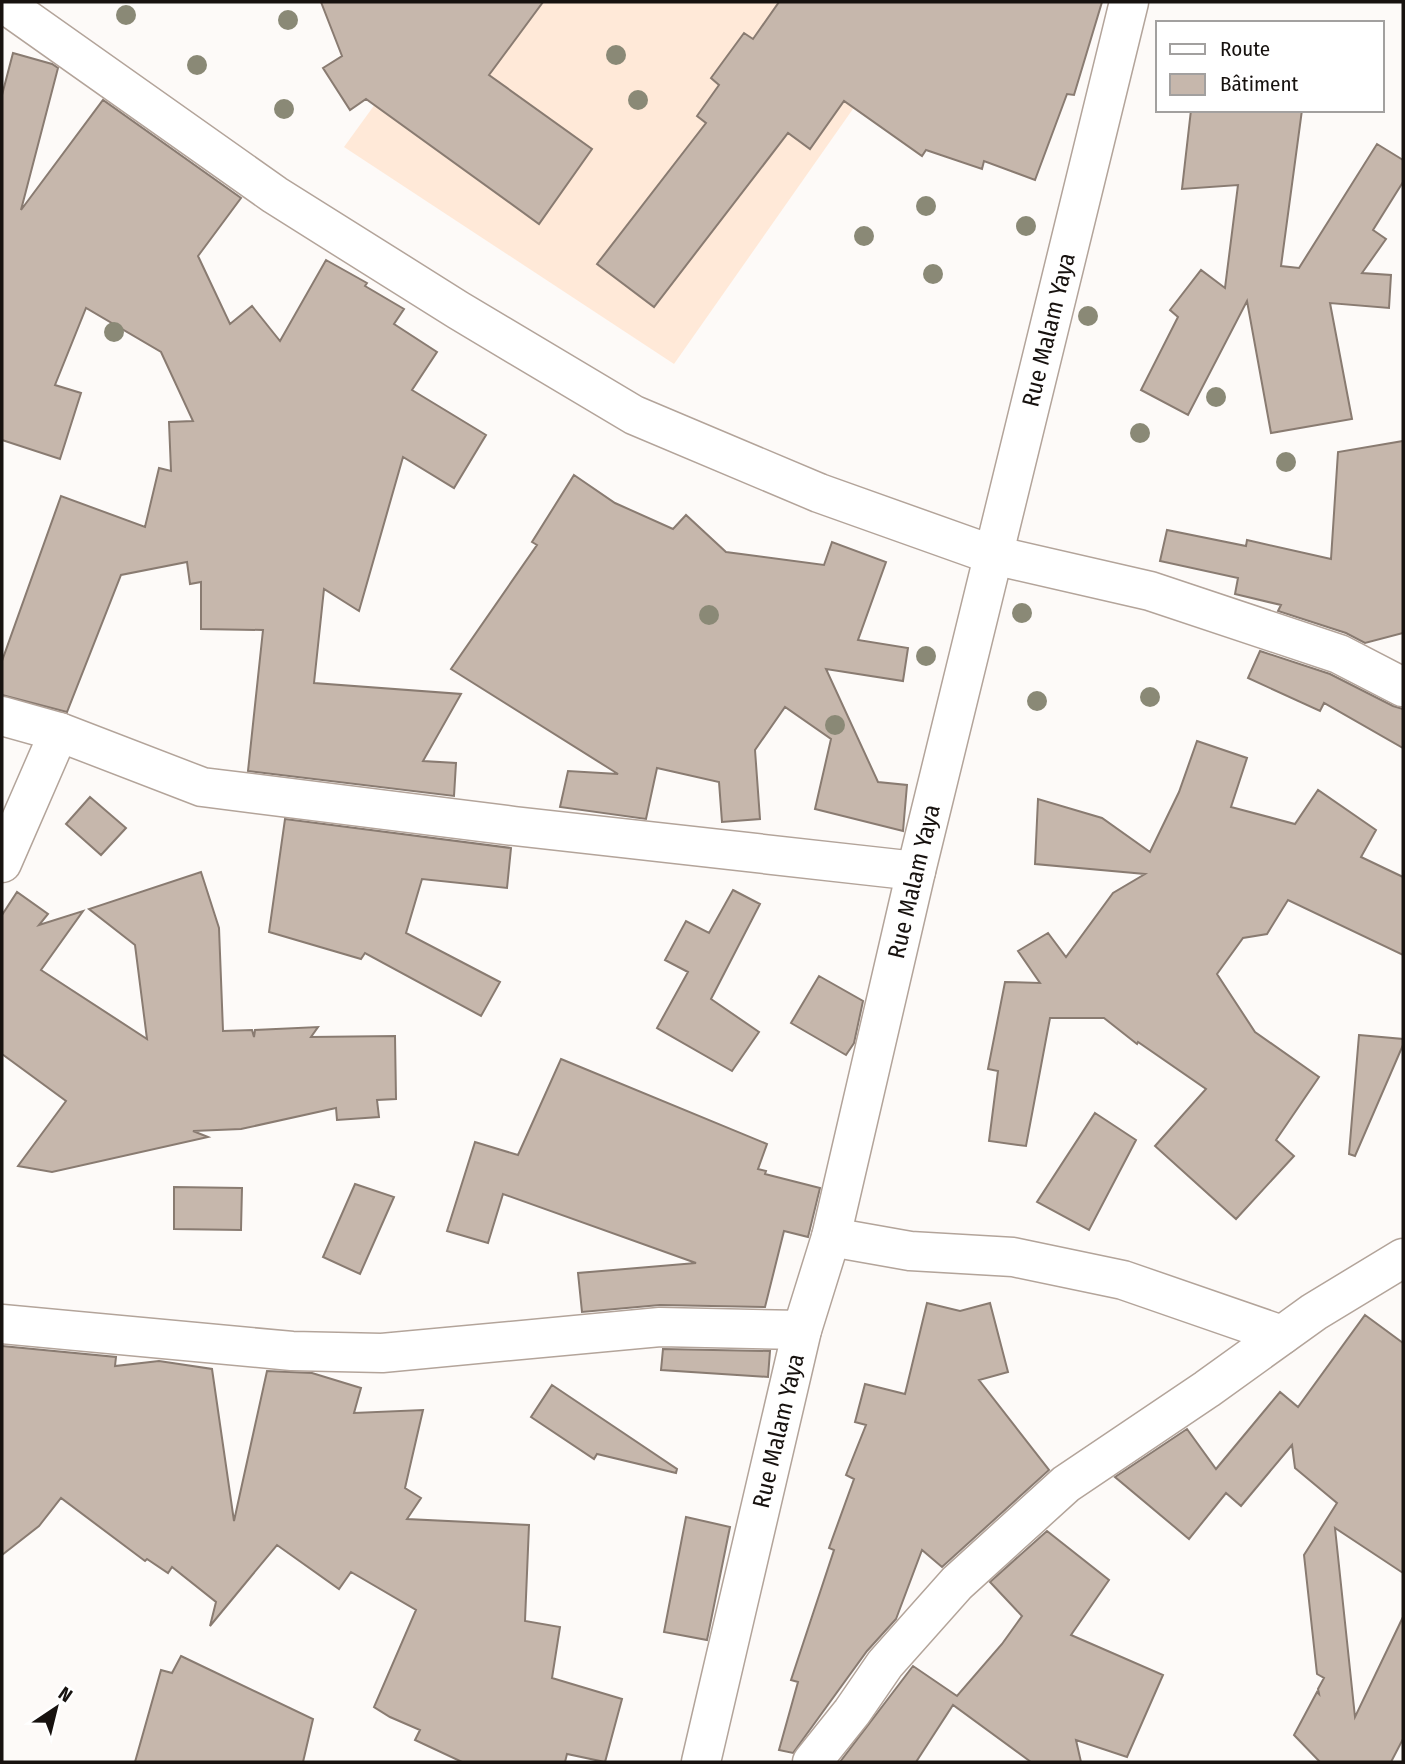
<svg xmlns="http://www.w3.org/2000/svg" width="1405" height="1764" font-family="'Fira Sans Condensed',sans-serif">
<style>
.built{fill:#ffe9d8}
.building{fill:#c6b7ac;stroke:#897b71;stroke-width:2}
.lines{fill:none;stroke-linecap:round;stroke-linejoin:round}
.street-casing{stroke:#b3a49a;stroke-width:41}
.street{stroke:#fff;stroke-width:38}
.tree{fill:#8a8976}
.labels{text-anchor:middle;dominant-baseline:central;stroke-width:7;stroke-linejoin:round;paint-order:stroke}
.street-label{font-size:24px;fill:#17120f;stroke:#fff}
</style>
<rect width="100%" height="100%" fill="#fdfaf8"/>
<path class="built" d="M449 2H928L674 364 344 147Z"/>
<path class="building" d="M321 2H543L489 75 592 149 539 224 366 99 350 110 323 68 342 56Z
M779 2H1102L1074 95 1067 94 1035 180 984 161 982 169 926 150 922 156 844 101 810 149 788 133 654 307 597 264 706 123 697 116 719 85 711 78 744 33 753 39Z
M13 53 52 64 58 68 21 210 103 100 241 198 198 256 230 324 252 306 280 341 326 260 367 283 365 286 404 309 394 324 437 352 412 390 486 435 454 488 403 457 359 611 324 589 314 683 461 694 423 761 456 763 454 796 248 771 263 630 201 629V582L190 584 187 562 121 575 67 712 2 695V661L61 496 145 527 159 468 171 471 169 422 193 421 161 352 86 308 55 385 81 393 60 459 2 440V95Z
M1191 110H1302L1281 266 1299 268 1377 144 1403 160V182L1373 230 1386 239 1362 273 1391 275 1389 308 1330 303 1352 419 1271 433 1247 301 1188 415 1141 390 1178 317 1170 310 1201 270 1225 288 1238 185 1182 189Z
M1403 441V633L1365 643 1346 633 1278 611 1281 605 1235 594 1238 578 1160 561 1167 530 1246 546 1247 540 1331 559 1338 452Z
M574 475 615 503 673 529 686 515 726 552 824 565 832 542 886 562 858 640 908 648 903 681 826 669 878 782 907 785 903 831 815 809 831 739 785 707 755 750 760 819 722 822 719 782 657 768 646 819 560 807 568 771 618 774 451 669 537 545 532 542Z
M1260 651 1330 674 1393 706 1403 709V748L1324 703 1320 711 1248 678Z
M1197 741 1247 758 1231 807 1295 824 1318 790 1376 830 1361 857 1403 877V955L1288 900 1267 934 1243 938 1217 974 1255 1032 1319 1077 1276 1140 1294 1156 1236 1219 1155 1146 1206 1089 1138 1042 1137 1044 1104 1018H1050L1026 1146 989 1141 998 1071 988 1069 1005 982 1040 983 1018 951 1048 933 1066 957 1113 893 1145 874 1035 864 1038 799 1102 818 1150 852 1179 792Z
M90 797 126 828 101 855 66 824Z
M285 819 511 848 507 888 422 879 406 933 500 982 481 1016 365 953 361 959 269 932Z
M201 872 219 928 223 1031 252 1030 254 1037 255 1030 318 1027 311 1037 395 1036 396 1099 377 1100 379 1117 337 1120 336 1108 241 1129 193 1131 208 1137 52 1172 18 1166 66 1101 2 1054V915L17 892 48 914 39 925 83 911 41 970 147 1039 135 945 89 909Z
M733 890 760 904 711 999 759 1032 732 1071 657 1028 688 972 665 960 686 921 709 933Z
M819 976 863 1001 854 1043 846 1055 791 1023Z
M1359 1035 1403 1039V1045L1355 1156 1349 1154Z
M561 1059 767 1144 758 1169 766 1171 765 1174 820 1188 808 1237 784 1231 765 1307 660 1305 582 1312 578 1273 696 1263 503 1194 488 1243 447 1231 475 1142 518 1155Z
M1095 1113 1136 1140 1089 1230 1037 1202Z
M355 1184 394 1197 360 1274 323 1257Z
M174 1187 242 1188 241 1230 174 1229Z
M927 1303 960 1311 990 1303 1008 1372 979 1380 1049 1470 942 1567 922 1550 896 1619 867 1651 793 1753 779 1750 798 1682 791 1680 834 1550 829 1548 854 1479 846 1475 866 1425 855 1422 865 1384 905 1394Z
M1365 1315 1403 1343V1573L1335 1528 1355 1717 1403 1617V1739L1391 1762H1320L1294 1735 1317 1692 1319 1694 1318 1689 1324 1678 1317 1674 1304 1555 1337 1503 1295 1468 1292 1445 1241 1506 1226 1493 1189 1539 1115 1477 1187 1429 1216 1469 1280 1392 1298 1407Z
M2 1346 116 1357 115 1366 159 1361 212 1369 234 1521 267 1371 312 1373 361 1388 354 1413 423 1410 405 1488 421 1498 407 1519 529 1525 525 1621 560 1627 552 1678 622 1699 605 1762 567 1754 565 1762H462L415 1740 420 1730 390 1717 374 1707 416 1610 351 1572 339 1589 277 1545 210 1626 216 1602 172 1567 168 1573 147 1559 145 1561 61 1498 39 1526 2 1555Z
M663 1349 770 1351 768 1377 661 1370Z
M552 1385 677 1469 676 1473 597 1454 594 1459 531 1417Z
M686 1517 730 1527 707 1640 664 1632Z
M1047 1531 1109 1580 1071 1635 1163 1675 1127 1757 1076 1740 1081 1762H1031L953 1705 916 1762H840L913 1666 957 1696 1002 1644 1022 1616 990 1582Z
M181 1656 313 1719 303 1762H135L161 1670 172 1673Z"/>
<g class="lines">
<defs>
<g id="street">
<path d="M2 2 275 195 458 310 634 415 819 493 993 555 1150 591 1339 654 1403 687"/>
<path d="M2 716 59 732 202 787 514 826 916 871"/>
<path d="M2 863 59 732"/>
<path d="M831 1237 910 1251 1013 1257 1123 1280 1282 1335"/>
<path d="M2 1324 292 1351 382 1353 660 1327 802 1330"/>
<path id="s1" d="M701 1762 802 1330 831 1237 916 871 1129 2"/>
<path d="M812 1762 852 1712 885 1664 957 1583 1066 1484 1207 1389 1314 1312 1403 1258"/>
</g>
</defs>
<use href="#street" class="street-casing"/>
<use href="#street" class="street"/>
</g>
<g class="tree">
<circle cx="126" cy="15" r="10"/>
<circle cx="288" cy="20" r="10"/>
<circle cx="616" cy="55" r="10"/>
<circle cx="197" cy="65" r="10"/>
<circle cx="638" cy="100" r="10"/>
<circle cx="284" cy="109" r="10"/>
<circle cx="926" cy="206" r="10"/>
<circle cx="1026" cy="226" r="10"/>
<circle cx="864" cy="236" r="10"/>
<circle cx="933" cy="274" r="10"/>
<circle cx="1088" cy="316" r="10"/>
<circle cx="114" cy="332" r="10"/>
<circle cx="1216" cy="397" r="10"/>
<circle cx="1140" cy="433" r="10"/>
<circle cx="1286" cy="462" r="10"/>
<circle cx="1022" cy="613" r="10"/>
<circle cx="709" cy="615" r="10"/>
<circle cx="926" cy="656" r="10"/>
<circle cx="1150" cy="697" r="10"/>
<circle cx="1037" cy="701" r="10"/>
<circle cx="835" cy="725" r="10"/>
</g>
<g class="labels">
<g class="street-label">
<text stroke="none"><textPath href="#s1" startOffset="1474">Rue Malam Yaya</textPath></text>
<text stroke="none"><textPath href="#s1" startOffset="906">Rue Malam Yaya</textPath></text>
<text stroke="none"><textPath href="#s1" startOffset="340">Rue Malam Yaya</textPath></text>
</g>
</g>
<rect width="1405" height="1764" fill="none" stroke="#17120f" stroke-width="7"/>
<rect x="1156" y="21" width="228" height="91" fill="#ffffff" stroke="#a2a09f" stroke-width="2"/>
<rect x="1170" y="44" width="35" height="10" fill="#ffffff" stroke="#a2a09f" stroke-width="2"/>
<text x="1220" y="56" font-size="21" fill="#17120f">Route</text>
<rect x="1170" y="74" width="35" height="21" fill="#c6b7ac" stroke="#a2a09f" stroke-width="2"/>
<text x="1220" y="91" font-size="21" fill="#17120f">Bâtiment</text>
<g transform="translate(56 1708) rotate(35)" stroke="#ffffff" stroke-width="5" paint-order="stroke">
<path d="M0-5L12 26L0 18L-12 26Z" fill="#17120f"/>
<text y="-10" font-size="19" font-weight="bold" text-anchor="middle" fill="#17120f">N</text>
</g>
</svg>
